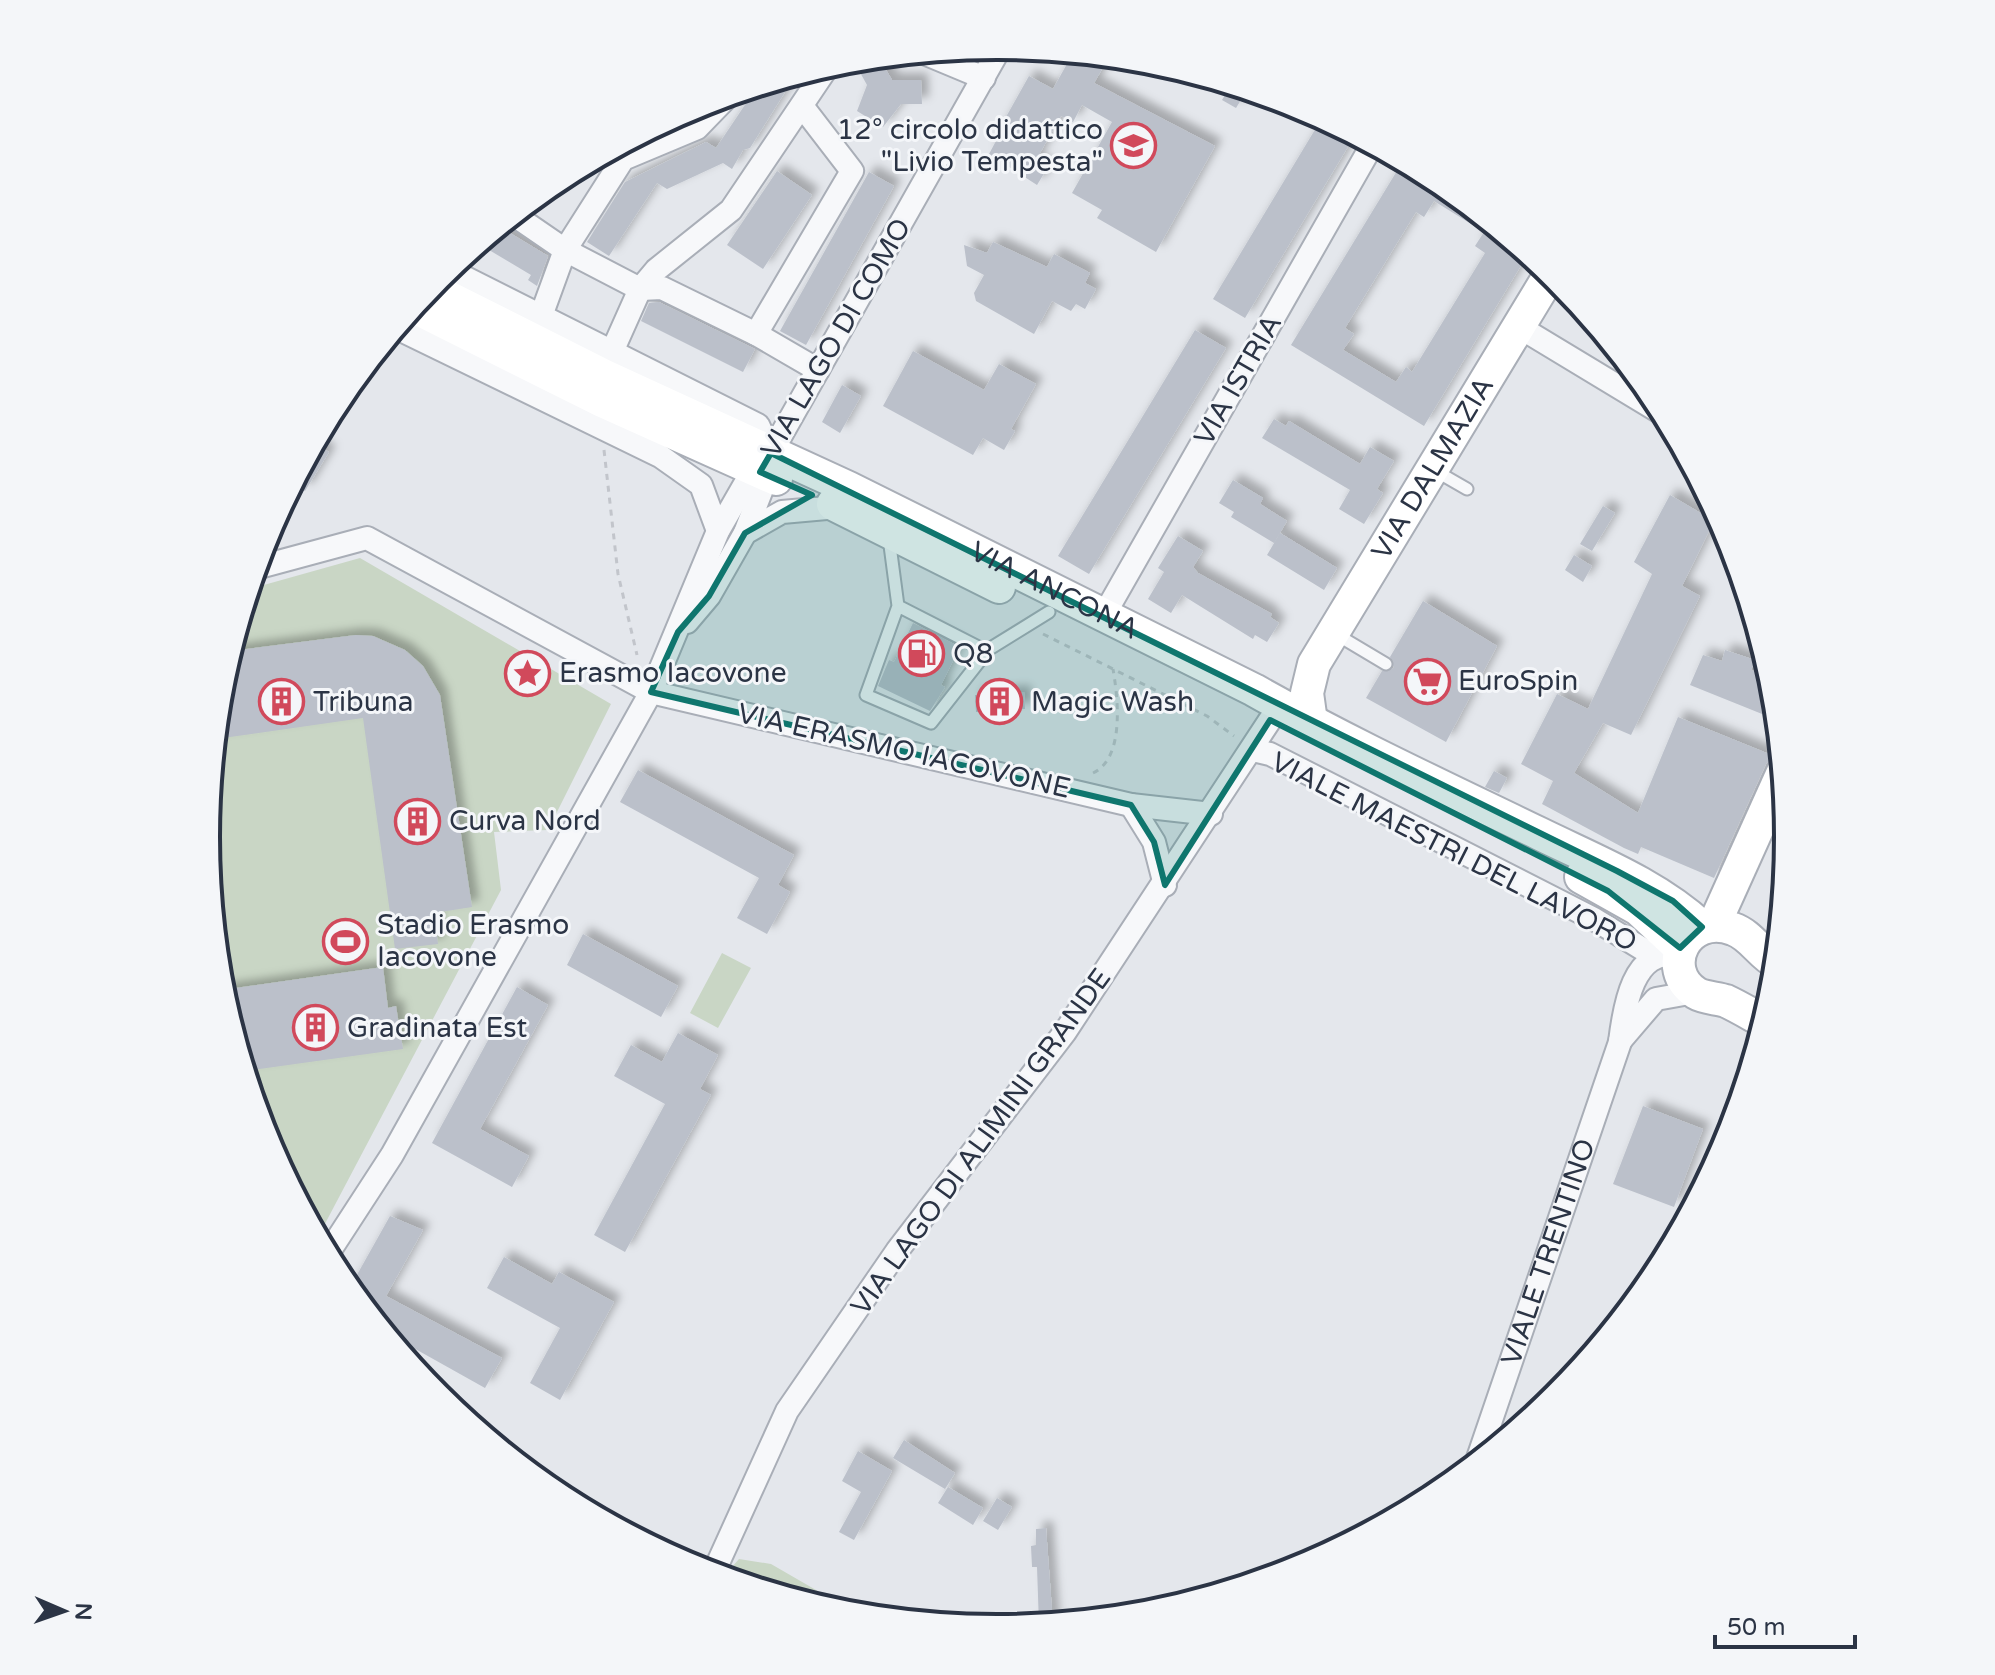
<svg xmlns="http://www.w3.org/2000/svg" width="1995" height="1675" font-family="'Varela Round',sans-serif">
<style>
.green{fill:#c9d6c5}
.building{fill:#bbc0ca;fill-rule:evenodd;filter:url(#shadow)}
.lines{fill:none;stroke-linecap:round;stroke-linejoin:round}
.lane-casing{stroke:#a9aeb7;stroke-width:15}
.street-casing{stroke:#a9aeb7;stroke-width:26}
.secondary-casing{stroke:#a9aeb7;stroke-width:36}
.path{stroke:#c2c5cb;stroke-width:3;stroke-dasharray:6 6;stroke-linecap:butt}
.lane{stroke:#f7f8fa;stroke-width:11}
.street{stroke:#f7f8fa;stroke-width:22}
.secondary{stroke:#fff;stroke-width:32}
.marked{fill:#0f766e;fill-opacity:0.2;stroke:#0f766e;stroke-width:6;stroke-linejoin:round}
.labels{text-anchor:middle;dominant-baseline:central;stroke-width:6;stroke-linejoin:round;paint-order:stroke}
.poi-label{font-size:28px;fill:#2b3445;stroke:#f4f6f9;text-anchor:start}
.street-label{font-size:28px;fill:#2b3445;stroke:#f4f6f9}
.rim{fill:none;stroke:#2b3445;stroke-width:4}
</style>
<defs>
<filter id="shadow"><feDropShadow dx="7" dy="-7" stdDeviation="4" flood-color="#0004"/></filter>
</defs>
<rect width="100%" height="100%" fill="#e4e7ec"/>
<path class="green" d="M360 558 611 704 548 830 494 832 501 890 318 1237 266 1140 221 991 206 837 221 683 250 589Z
M722 953 751 968 718 1028 690 1013Z
M739 1559 771 1564 861 1616 843 1614 723 1577Z"/>
<path class="building" d="M1073 53 1109 57 1094 83 1215 146 1156 252 1097 218 1102 210 1072 193 1112 122 1082 105 1073 122 1061 116 1036 160 1048 167 1037 185 989 154 996 141 993 140 1029 76 1053 89Z
M875 58H879L892 80H921L922 104H901L883 127 857 111 867 85 857 67Z
M795 76 750 148 743 150 732 169 723 163 667 189 657 183 609 256 587 242 625 182 706 142 716 148 757 87Z
M1231 85 1247 90 1236 108 1222 100Z
M1322 118 1355 135 1245 318 1213 299Z
M1403 161 1438 180 1528 254 1424 426 1291 345ZM1434 201 1484 232 1475 246 1485 253 1412 372 1406 367 1396 382 1343 350 1354 334 1345 328 1416 212 1424 217Z
M777 171 812 195 763 269 727 245Z
M869 172 894 186 806 345 780 331Z
M500 227 548 256 537 286 528 280 531 275 479 244Z
M993 242 1047 267 1054 254 1090 273 1085 283 1096 289 1085 309 1076 304 1071 311 1052 301 1034 334 976 301 974 293 984 275 967 266 964 245 987 253Z
M659 302 755 349 743 372 641 321 649 303Z
M1195 330 1226 348 1089 574 1058 556Z
M913 351 984 390 999 364 1036 384 1011 429 1015 431 1004 450 983 438 973 455 883 406Z
M842 385 861 396 840 433 822 422Z
M1274 419 1286 426 1289 421 1360 464 1370 447 1394 461 1377 489 1383 493 1364 524 1339 509 1350 490 1262 438Z
M315 444 329 452 305 491 293 484Z
M1233 480 1263 498 1260 504 1287 521 1274 543 1231 517 1234 512 1219 503Z
M1670 495 1714 521 1682 586 1700 596 1631 735 1603 723 1574 773 1638 813 1678 717 1774 756 1766 764 1714 878 1641 847 1638 854 1624 848 1542 804 1553 781 1521 764 1557 694 1588 709 1652 574 1634 562Z
M1603 506 1615 513 1592 551 1580 544Z
M1280 533 1337 568 1324 590 1267 555Z
M1178 536 1203 551 1193 567 1198 573 1272 614 1270 617 1279 623 1267 642 1255 635 1253 639 1182 595 1171 613 1148 599 1164 572 1158 568Z
M1574 555 1592 566 1583 582 1565 570Z
M1423 601 1497 646 1446 742 1366 698 1382 671 1394 668 1390 657Z
M913 623 960 647 941 685 945 687 930 711 878 686 889 660 894 662Z
M356 635 373 636 405 650 423 666 440 695 472 907 434 913 438 944 395 949 363 718 216 739 221 683 231 651Z
M1725 650 1755 660 1751 670 1772 677 1777 720 1690 685 1703 655 1722 661Z
M1024 692 1025 709 976 712 975 695Z
M638 770 794 855 778 885 790 892 767 934 737 918 759 878 620 802Z
M1494 771 1507 778 1499 793 1485 787Z
M583 934 678 986 661 1017 567 965Z
M383 967 388 1008 396 1006 403 1049 245 1071 221 990Z
M517 987 548 1005 480 1129 529 1156 512 1187 432 1143Z
M678 1033 718 1055 700 1089 711 1095 625 1252 594 1235 665 1104 614 1076 631 1045 662 1062Z
M1643 1106 1703 1129 1674 1207 1613 1184Z
M390 1216 423 1230 386 1296 502 1358 485 1388 385 1332 349 1289Z
M504 1257 552 1284 559 1272 614 1302 560 1400 530 1383 560 1328 487 1288Z
M904 1440 955 1473 945 1489 893 1458Z
M858 1451 892 1471 854 1540 839 1532 861 1492 842 1481Z
M948 1487 983 1508 973 1525 938 1503Z
M997 1498 1012 1507 998 1530 983 1521Z
M1046 1528 1053 1624 1039 1625 1037 1567H1032L1031 1546 1036 1545V1529Z"/>
<g class="lines">
<defs>
<path id="lane" d="M1434 470 1467 489
M889 538 898 606 986 651 1049 612
M898 606 866 695 931 723 989 649
M1334 633 1386 664"/>
<g id="street">
<path d="M924 53 984 78"/>
<path d="M514 215 565 250 640 289 662 288 756 334 818 370"/>
<path d="M448 269 758 425 771 453"/>
<path d="M541 316 565 250 623 159 697 128 728 96"/>
<path d="M397 328 660 456 701 485 718 531"/>
<path d="M1521 328 1665 415"/>
<path d="M756 334 852 171 802 106"/>
<path d="M611 354 640 289 656 270 731 210 828 66"/>
<path d="M745 533 762 489 760 472"/>
<path d="M256 568 367 538 651 692 1131 805 1211 814"/>
<path d="M1104 615 1372 145"/>
<path d="M687 622 709 596 745 533 782 512 838 507"/>
<path d="M1253 750 1270 754 1594 919 1654 956"/>
<path d="M1131 805 1154 842 1165 885"/>
<path d="M1620 1041 1656 999 1695 992"/>
<path d="M327 1255 392 1155 651 692 718 531 745 484 760 472 771 453 1001 46"/>
<path id="s1" d="M1476 1464 1620 1042C1624 1009 1633 944 1679 957"/>
<path d="M713 1574 787 1411 897 1251 1065 1032 1270 720"/>
</g>
<g id="secondary">
<path id="s2" d="M430 288 605 376 849 488 1254 690C1346 742 1443 787 1538 833 1595 861 1655 884 1702 927"/>
<path d="M414 307 602 401 776 479"/>
<path d="M833 504 999 587"/>
<path id="s3" d="M1311 722 1307 693 1314 664 1551 273"/>
<path d="M1581 877 1638 909 1680 948"/>
<path d="M1714 925 1783 772"/>
<path d="M1765 1022C1752 1015 1739 1007 1726 1001 1717 998 1704 998 1696 993 1659 969 1686 912 1733 929 1751 935 1760 954 1777 963"/>
</g>
</defs>
<use href="#lane" class="lane-casing"/>
<use href="#street" class="street-casing"/>
<use href="#secondary" class="secondary-casing"/>
<path class="path" d="M604 450 618 574 637 655
M1043 634 1207 716 1234 736
M1093 773C1125 758 1118 698 1113 669"/>
<use href="#lane" class="lane"/>
<use href="#street" class="street"/>
<use href="#secondary" class="secondary"/>
</g>
<path class="marked" d="M771 453 1617 871 1673 901 1702 927 1680 948 1608 891 1270 720 1165 885 1154 842 1131 805 651 692 678 632 709 596 745 533 812 495 760 472Z"/>
<defs>
<symbol id="school-ring" viewBox="-11 -11 22 22"><circle r="9.5" fill="#f4f6f9" stroke="#d1495b" stroke-width="1.5"/><path d="M0-5L7-2L0 1L-7-2ZM-4 1L0 2.5L4 1V4Q0 6-4 4Z" fill="#d1495b"/></symbol>
<symbol id="fuel-ring" viewBox="-11 -11 22 22"><circle r="9.5" fill="#f4f6f9" stroke="#d1495b" stroke-width="1.5"/><path d="M-5.5-6h7V0h2V4h1.3V-2.5L3-4.5l.8-.8L6-3V5H2.5V1h-1V6h-7ZM-4.2-4.7v3.2H.2V-4.7Z" fill="#d1495b"/></symbol>
<symbol id="sight-ring" viewBox="-11 -11 22 22"><circle r="9.5" fill="#f4f6f9" stroke="#d1495b" stroke-width="1.5"/><path d="M0-6L1.8-2.2L6-1.7L2.9 1.2L3.7 5.4L0 3.3L-3.7 5.4L-2.9 1.2L-6-1.7L-1.8-2.2Z" fill="#d1495b"/></symbol>
<symbol id="supermarket-ring" viewBox="-11 -11 22 22"><circle r="9.5" fill="#f4f6f9" stroke="#d1495b" stroke-width="1.5"/><path d="M-6-5.5h2.5l.6 2H6L4.5 2H-2.5L-4.4-4H-6ZM-1.5 3.2a1.3 1.3 0 1 0 .1 0ZM3 3.2a1.3 1.3 0 1 0 .1 0Z" fill="#d1495b"/></symbol>
<symbol id="building-ring" viewBox="-11 -11 22 22"><circle r="9.5" fill="#f4f6f9" stroke="#d1495b" stroke-width="1.5"/><path d="M-4-6H4V6H1V3H-1V6H-4ZM-2.5-4.3h1.7v1.8h-1.7ZM.8-4.3h1.7v1.8H.8ZM-2.5-1h1.7V.8h-1.7ZM.8-1h1.7V.8H.8Z" fill="#d1495b"/></symbol>
<symbol id="stadium-ring" viewBox="-11 -11 22 22"><circle r="9.5" fill="#f4f6f9" stroke="#d1495b" stroke-width="1.5"/><path d="M0-5a6.5 5 0 1 0 0 10a6.5 5 0 1 0 0-10ZM-3.5-1.8h7v3.6h-7Z" fill="#d1495b"/></symbol>
</defs>
<g fill-rule="evenodd">
<use href="#school-ring" x="1108" y="120" width="51" height="51"/>
<use href="#fuel-ring" x="896" y="628" width="51" height="51"/>
<use href="#sight-ring" x="502" y="648" width="51" height="51"/>
<use href="#supermarket-ring" x="1402" y="656" width="51" height="51"/>
<use href="#building-ring" x="256" y="676" width="51" height="51"/>
<use href="#building-ring" x="974" y="676" width="51" height="51"/>
<use href="#building-ring" x="392" y="796" width="51" height="51"/>
<use href="#stadium-ring" x="320" y="916" width="51" height="51"/>
<use href="#building-ring" x="290" y="1002" width="51" height="51"/>
</g>
<g class="labels">
<g class="poi-label">
<text x="1103" y="130" text-anchor="end">12° circolo didattico<tspan x="1103" dy="32">"Livio Tempesta"</tspan></text>
<text x="953" y="654">Q8</text>
<text x="559" y="673">Erasmo Iacovone</text>
<text x="1458" y="681">EuroSpin</text>
<text x="313" y="702">Tribuna</text>
<text x="1031" y="702">Magic Wash</text>
<text x="449" y="821">Curva Nord</text>
<text x="377" y="925">Stadio Erasmo<tspan x="377" dy="32">Iacovone</tspan></text>
<text x="347" y="1028">Gradinata Est</text>
</g>
<g class="street-label">
<text transform="translate(836 338) rotate(-60)">VIA LAGO DI COMO</text>
<text transform="translate(1238 380) rotate(-60)">VIA ISTRIA</text>
<text stroke="none"><textPath href="#s3" startOffset="288">VIA DALMAZIA</textPath></text>
<text stroke="none"><textPath href="#s2" startOffset="694">VIA ANCONA</textPath></text>
<text transform="translate(904 751) rotate(13)">VIA ERASMO IACOVONE</text>
<text transform="translate(1454 852) rotate(27)">VIALE MAESTRI DEL LAVORO</text>
<text transform="translate(981 1142) rotate(-54)">VIA LAGO DI ALIMINI GRANDE</text>
<text stroke="none"><textPath href="#s1" startOffset="224">VIALE TRENTINO</textPath></text>
</g>
</g>
<path d="M0 0H1995V1675H0ZM220 837a777 777 0 1 1 1554 0a777 777 0 1 1-1554 0Z" fill="#f4f6f9" fill-rule="evenodd"/>
<path class="rim" d="M220 837a777 777 0 1 1 1554 0a777 777 0 1 1-1554 0Z"/>
<g transform="translate(64 1611) rotate(92)" stroke="#f4f6f9" stroke-width="6" paint-order="stroke">
<path d="M0-6L14 30L0 20L-14 30Z" fill="#2b3445"/>
<text y="-12" font-size="22" font-weight="bold" text-anchor="middle" fill="#2b3445">N</text>
</g>
<path d="M1715 1635v12h140v-12" fill="none" stroke="#2b3445" stroke-width="4"/>
<text x="1727" y="1635" font-size="24" fill="#2b3445" stroke="#f4f6f9" stroke-width="6" paint-order="stroke">50 m</text>
</svg>
